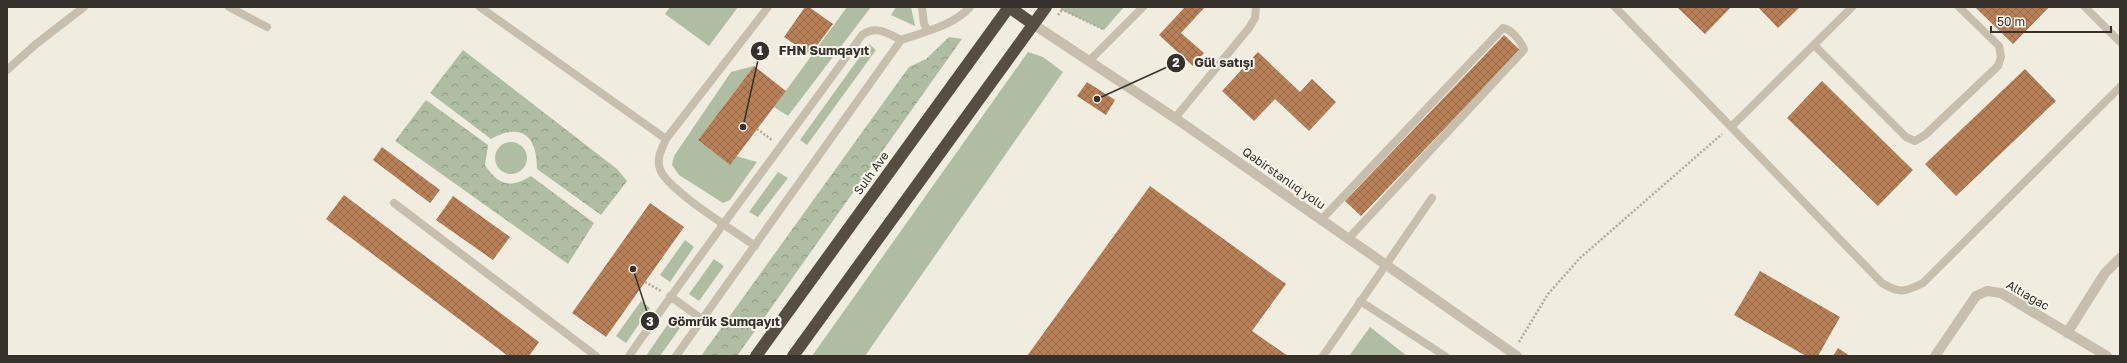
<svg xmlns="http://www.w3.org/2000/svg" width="2127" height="363" font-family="'Golos Text',sans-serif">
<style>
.green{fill:#afbea2}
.park{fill:url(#park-crowns)}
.building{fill:url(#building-cross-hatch)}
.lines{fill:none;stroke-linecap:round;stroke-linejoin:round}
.path{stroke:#b3a898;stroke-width:2.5;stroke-dasharray:2 2;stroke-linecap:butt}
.lane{stroke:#c7bead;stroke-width:8}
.street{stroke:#c7bead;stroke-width:10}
.highway{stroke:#564d43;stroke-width:12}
.labels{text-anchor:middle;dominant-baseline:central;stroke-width:4;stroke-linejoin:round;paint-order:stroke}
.street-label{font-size:12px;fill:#36312b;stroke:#f8f5ec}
.leader{fill:none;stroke:#36312b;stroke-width:1.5}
.callout-dot{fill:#36312b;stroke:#f8f5ec;stroke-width:1.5}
.mark-label{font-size:12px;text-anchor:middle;font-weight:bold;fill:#fff}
.callout-label{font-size:13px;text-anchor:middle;font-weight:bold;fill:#36312b;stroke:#f8f5ec;stroke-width:4;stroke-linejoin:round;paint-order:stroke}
</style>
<defs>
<pattern id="park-crowns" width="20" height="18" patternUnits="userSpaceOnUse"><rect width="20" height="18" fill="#afbea2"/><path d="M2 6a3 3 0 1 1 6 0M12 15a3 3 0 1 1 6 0" fill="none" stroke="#8f9b84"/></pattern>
<pattern id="building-cross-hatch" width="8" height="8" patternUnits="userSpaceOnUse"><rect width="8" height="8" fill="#b78057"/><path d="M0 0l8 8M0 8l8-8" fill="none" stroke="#966948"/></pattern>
</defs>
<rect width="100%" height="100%" fill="#f0ece0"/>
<path class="green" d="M670 7H738L709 46 665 14Z
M847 7H871L788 116 774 107Z
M896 7H911L915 26 891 15Z
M1064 7H1124L1104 30 1062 10Z
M869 44 876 50 807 145 800 140Z
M1028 52 1043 57 1063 72 865 356H812Z
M754 66 698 140 729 164 736 156 757 162 730 200 723 203 679 175 672 165 674 156 731 72Z
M495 158a16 16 0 1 1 32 0a16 16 0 1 1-32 0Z
M778 172 788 178 758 217 749 212Z
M685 240 694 247 670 282 660 275Z
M714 259 724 266 699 301 689 294Z
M641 301 650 308 626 343 616 336Z
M670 321 680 328 660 356H646Z
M1370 327 1407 356H1349Z"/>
<path class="park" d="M949 37 962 39 737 356H701L909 67 926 59Z
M463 50 617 169 627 181 601 215 537 169C537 136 522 122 491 139L430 93Z
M426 100 488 145 485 165C498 185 510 189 531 176L594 223 568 264 395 141Z"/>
<path class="building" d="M805 7H809L833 24 810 55 784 37Z
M1185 7H1205L1181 33 1204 53 1193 66 1159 35Z
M1677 7H1731L1705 34Z
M1758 7H1800L1778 28Z
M1975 7H2049L2013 44Z
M1504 35 1520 50 1361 216 1345 201Z
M1258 52 1300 92 1312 79 1336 102 1309 131 1275 99 1254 121 1222 91Z
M754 66 786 91 730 165 698 140Z
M2025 69 2056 101 1956 196 1925 164Z
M1822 81 1913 170 1878 206 1787 118Z
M1087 82 1115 100 1106 115 1077 96Z
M382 147 440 190 430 203 373 160Z
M1150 186 1286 284 1252 331 1288 356H1027Z
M344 195 539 342 529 356H508L326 219Z
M453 196 510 237 493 260 436 220Z
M650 203 684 227 606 337 572 313Z
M1760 271 1840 317 1818 356H1806L1734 315Z
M1838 348 1850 356H1833Z"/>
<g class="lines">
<path class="path" d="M1061 9 1103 29
M1058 15 1062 10
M757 129 772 140
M645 282 661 291
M1519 342 1548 294 1580 258 1722 134"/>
<path class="lane" d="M229 7 267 27
M480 7 666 139
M922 7 924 24 928 31
M1615 7 1882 283C1900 294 1905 292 1923 283L2120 87
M2085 7 2120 42
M1814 45 1906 137 1915 141 1925 135 1998 66 2001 57 1999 46 1959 7
M1090 60 1143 7
M7 70 36 44 84 7
M1175 118 1249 28 1255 18 1256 7
M1731 127 1852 7
M394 203 596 356
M1321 220 1503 28C1512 30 1520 40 1524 49L1522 52 1348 239
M755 246C735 231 666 189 660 169 656 158 662 149 666 139L768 7
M670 296 703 320
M1360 301 1445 356
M629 356C704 247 785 143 862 35 877 25 887 33 901 40
M676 356 901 40C924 32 953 26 970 7
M1323 356 1432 198"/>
<path class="street" d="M1033 24 1175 118 1517 356
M2067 333 2105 273 2120 258
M1935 356 1976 296 1987 291 2001 293 2107 356"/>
<path class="highway" d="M1009 7 1033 24
M756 356 1009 7
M793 356 1046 7"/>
</g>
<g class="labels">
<g class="street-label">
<text transform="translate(871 173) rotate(-54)">Sulh Ave</text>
<text transform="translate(1284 178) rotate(35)">Qəbirstanlıq yolu</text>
<text transform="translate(2028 295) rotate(30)">Altıağac</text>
</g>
</g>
<path class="leader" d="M743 127L760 51M1097 99L1176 63M633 269L650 321"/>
<g class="callout-dot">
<circle cx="743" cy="127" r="4"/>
<circle cx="1097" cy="99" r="4"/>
<circle cx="633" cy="269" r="4"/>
<circle cx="760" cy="51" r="10"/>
<circle cx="1176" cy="63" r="10"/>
<circle cx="650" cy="321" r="10"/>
</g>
<g class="mark-label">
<text x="760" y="55">1</text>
<text x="1176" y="67">2</text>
<text x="650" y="326">3</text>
</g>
<g class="callout-label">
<text x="824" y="55">FHN Sumqayıt</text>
<text x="1224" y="67">Gül satışı</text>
<text x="724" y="326">Gömrük Sumqayıt</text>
</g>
<rect width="2127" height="363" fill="none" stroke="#36312b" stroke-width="16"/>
<path d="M1991 26v6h120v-6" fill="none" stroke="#36312b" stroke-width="2"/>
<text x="1997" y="26" font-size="12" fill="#36312b" stroke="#f8f5ec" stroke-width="3" paint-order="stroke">50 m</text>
</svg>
